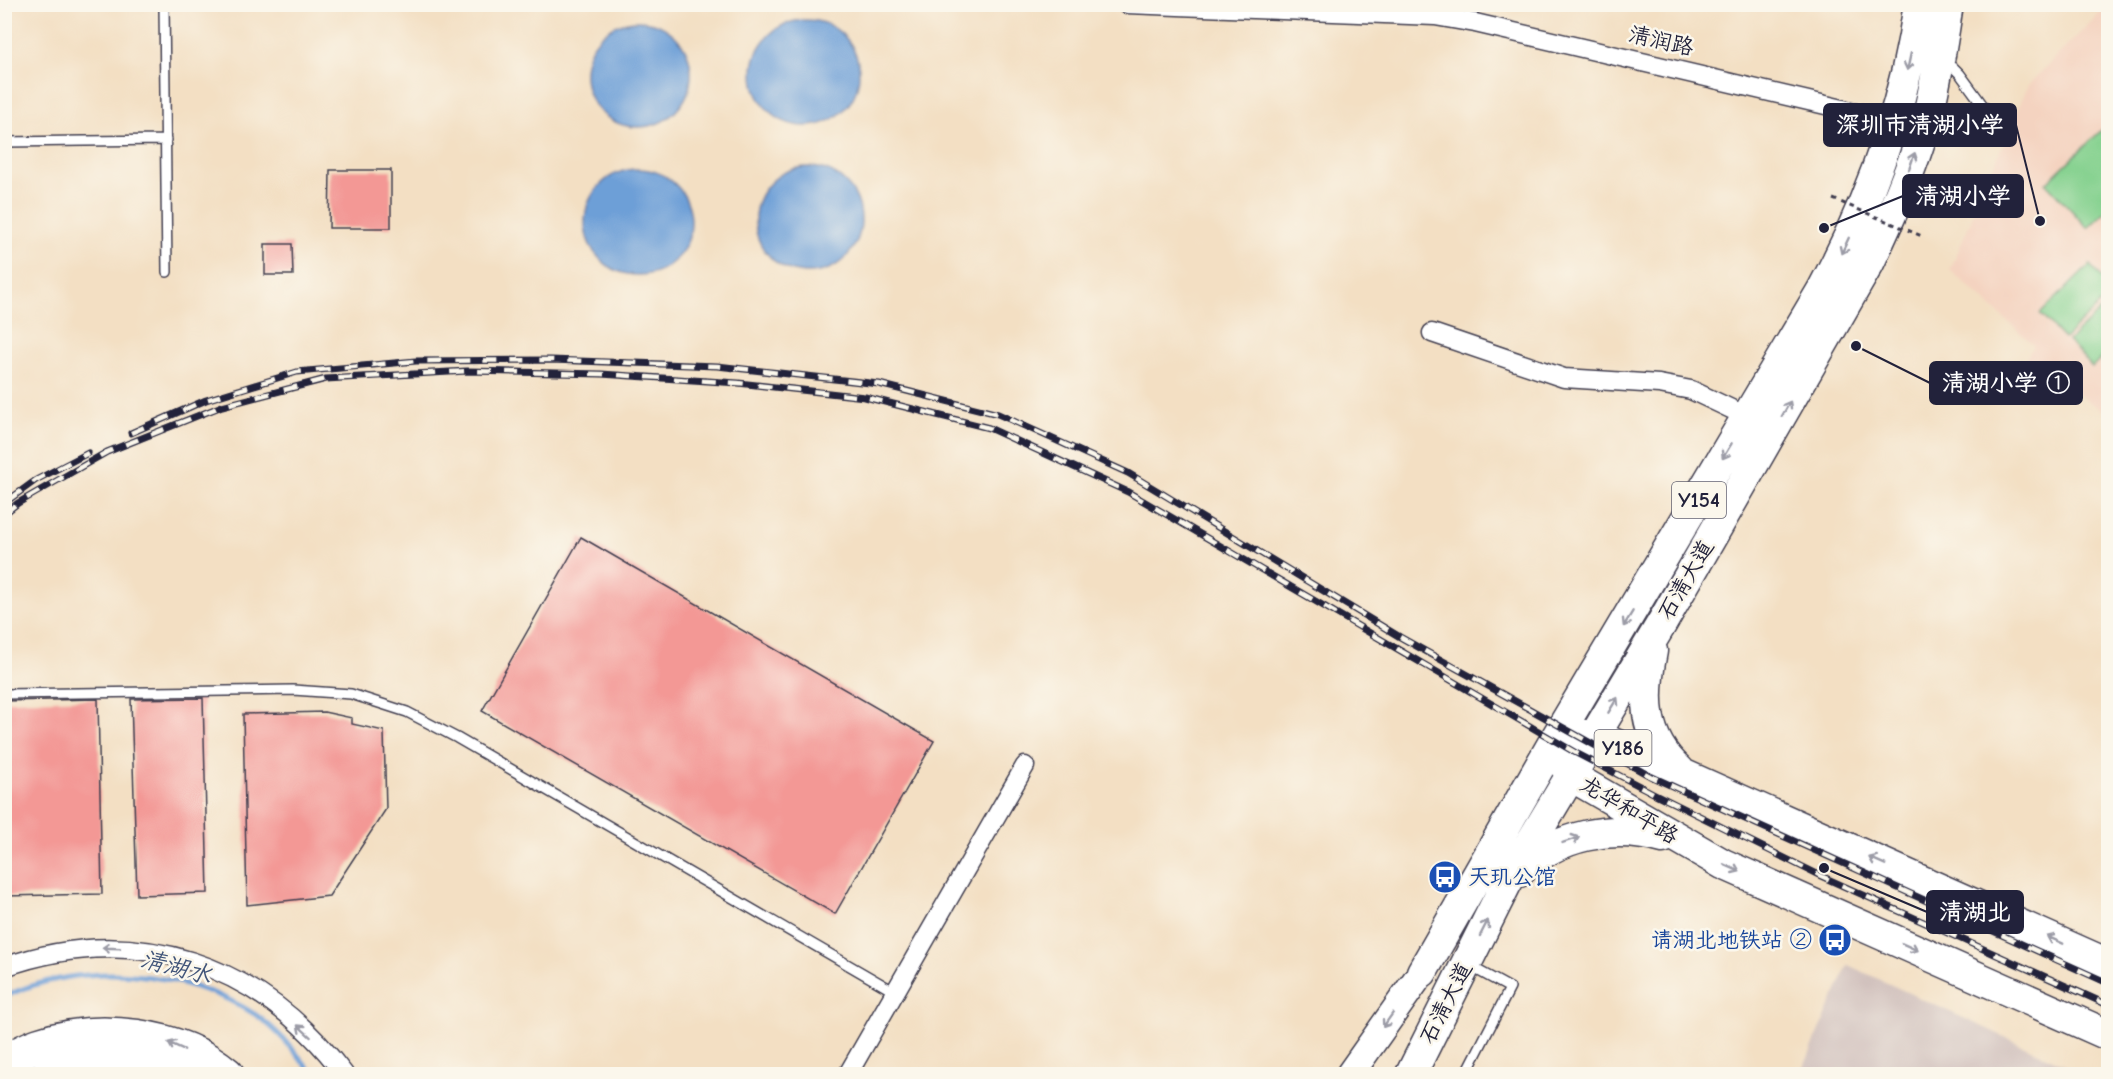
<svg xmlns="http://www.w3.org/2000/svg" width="2113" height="1079" font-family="'Comic Neue','LXGW WenKai TC',sans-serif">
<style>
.built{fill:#f4d3c0}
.industrial{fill:#d0c0bc}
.green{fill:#85d18f;stroke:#547a65;stroke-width:1.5}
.water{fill:#6d9fd7;stroke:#486089;stroke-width:1.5}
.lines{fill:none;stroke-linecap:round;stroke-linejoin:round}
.stream{stroke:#6d9fd7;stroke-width:5}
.building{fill:#f39895}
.lane-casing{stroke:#413e4f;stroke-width:12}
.street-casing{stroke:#413e4f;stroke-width:21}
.secondary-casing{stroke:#413e4f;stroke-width:30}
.primary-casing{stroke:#413e4f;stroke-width:33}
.highway-casing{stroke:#413e4f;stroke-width:36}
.lane{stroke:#fff;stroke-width:9}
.street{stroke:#fff;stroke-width:18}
.secondary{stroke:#fff;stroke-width:27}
.primary{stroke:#fff;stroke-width:30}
.highway{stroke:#fff;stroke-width:33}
.rail-casing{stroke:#22223b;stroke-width:7}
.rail{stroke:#fbf7ec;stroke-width:4.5;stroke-dasharray:14;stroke-linecap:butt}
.path-bridge{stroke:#413e4f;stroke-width:3;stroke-dasharray:4.5 4.5;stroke-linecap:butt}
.oneway{stroke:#9c9ca7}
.labels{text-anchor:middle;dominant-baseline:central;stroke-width:5;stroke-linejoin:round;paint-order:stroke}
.shield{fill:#fbf7ec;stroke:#636270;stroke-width:1.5}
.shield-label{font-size:21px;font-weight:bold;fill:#22223b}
.street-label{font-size:22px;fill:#22223b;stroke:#fbf7ec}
.transit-label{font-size:22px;fill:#164399;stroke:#fbf7ec;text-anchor:start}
.water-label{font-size:24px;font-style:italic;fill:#405479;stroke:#fbf7ec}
.leader{fill:none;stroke:#22223b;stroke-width:2}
.callout-dot{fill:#22223b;stroke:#fbf7ec;stroke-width:2}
.callout{fill:#22223b;stroke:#22223b;stroke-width:2}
.callout-label{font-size:24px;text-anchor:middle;font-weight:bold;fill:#fff}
</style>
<rect width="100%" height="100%" fill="#fbf7ec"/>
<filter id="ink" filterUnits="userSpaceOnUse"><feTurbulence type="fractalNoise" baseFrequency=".0167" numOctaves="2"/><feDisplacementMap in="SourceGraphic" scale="12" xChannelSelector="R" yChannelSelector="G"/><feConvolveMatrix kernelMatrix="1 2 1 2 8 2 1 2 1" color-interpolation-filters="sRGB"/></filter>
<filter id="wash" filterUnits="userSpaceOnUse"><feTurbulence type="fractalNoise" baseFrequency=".008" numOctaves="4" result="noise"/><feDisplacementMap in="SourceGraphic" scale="24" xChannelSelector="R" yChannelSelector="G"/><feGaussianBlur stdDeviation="1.35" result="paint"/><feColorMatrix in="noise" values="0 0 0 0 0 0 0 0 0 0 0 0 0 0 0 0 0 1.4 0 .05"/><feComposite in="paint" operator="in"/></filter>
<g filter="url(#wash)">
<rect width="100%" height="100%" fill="#f3dfc3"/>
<path class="built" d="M2108 5V414L2025 360 2034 345 1950 270 2028 85Z"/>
<path class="industrial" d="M1848 965 2085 1074H1801Z"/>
<path class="green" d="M2108 124V209L2088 228 2046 183Z
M2090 265 2108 285V296L2064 339 2040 314Z
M2108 303V351L2092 367 2068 341Z"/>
<path class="water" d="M753 73a53 53 0 1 1 106 0a53 53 0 1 1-106 0Z
M585 74a53 53 0 1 1 106 0a53 53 0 1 1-106 0Z
M755 220a53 53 0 1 1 106 0a53 53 0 1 1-106 0Z
M585 222a53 53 0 1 1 106 0a53 53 0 1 1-106 0Z"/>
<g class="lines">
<path class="stream" d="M4 997C79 960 186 969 256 1015 278 1030 297 1054 313 1074"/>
</g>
<g id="blocks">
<path class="building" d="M330 170H391V228H329Z
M265 244H292L293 275H265Z
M581 537 934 741 835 914 482 711Z
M203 698 208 893 137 895 131 699Z
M98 699 102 894 4 896V701Z
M324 712 352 718V724L384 731 386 809 329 896 247 905 243 714Z"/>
</g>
</g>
<g filter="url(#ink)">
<use href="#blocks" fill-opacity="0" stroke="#413e4f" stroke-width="1.5"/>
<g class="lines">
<defs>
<path id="lane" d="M164 4 167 272
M1941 63 1954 68 1960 74 2004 134
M4 142 166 140
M4 694 293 690 351 694 407 712 457 738 895 992
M1466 1074 1510 988 1468 965"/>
<path id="street" d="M1127 4 1435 16 1475 23 1894 121
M1432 333 1564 378 1659 384 1691 390 1748 417
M4 967C136 920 261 964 344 1074
M848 1074 1025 766"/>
<path id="secondary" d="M1350 1074 1422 972"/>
<path id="primary" d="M1652 651C1643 696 1642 737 1679 770
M1519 872C1558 834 1612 824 1663 838
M2108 964 1595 735H1568L1556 738C1558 753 1563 764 1571 776L1723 864 2108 1035
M1422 972 1556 738 1821 292C1870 201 1905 107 1919 4
M1411 1074 1506 884 1662 623 1869 263C1891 216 1913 168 1927 118 1937 81 1942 42 1948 4"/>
<path id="highway" d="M4 1062C15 1056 26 1049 38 1045 97 1024 179 1033 227 1074
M48 1074C60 1068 75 1064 89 1064 108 1063 158 1066 174 1074"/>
</defs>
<use href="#lane" class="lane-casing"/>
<use href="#street" class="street-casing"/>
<use href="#secondary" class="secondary-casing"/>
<use href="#primary" class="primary-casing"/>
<use href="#highway" class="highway-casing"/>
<use href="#lane" class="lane"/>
<use href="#street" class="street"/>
<use href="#secondary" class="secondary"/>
<use href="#primary" class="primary"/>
<use href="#highway" class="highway"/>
<defs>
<path id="rail" d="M131 433 206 400 297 372 416 361 551 360 717 366 879 384 998 414 1128 473 1400 637 1650 776 2108 983
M10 499 36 480 88 453
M4 514 18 503 107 452 222 406 326 379 467 371 601 374 738 383 865 397 989 428 1128 492 1576 753 1653 793 1821 876 2108 1005"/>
</defs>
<use href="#rail" class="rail-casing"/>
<use href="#rail" class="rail"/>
<path class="path-bridge" d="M1833 199 1922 236"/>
</g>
<defs><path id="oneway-shaft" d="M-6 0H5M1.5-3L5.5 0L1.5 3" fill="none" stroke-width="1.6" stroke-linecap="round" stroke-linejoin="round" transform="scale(1.5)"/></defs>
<g class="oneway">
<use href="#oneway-shaft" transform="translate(1909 62) rotate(102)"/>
<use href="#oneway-shaft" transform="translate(1912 161) rotate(-71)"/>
<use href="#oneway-shaft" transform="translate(1845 246) rotate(115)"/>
<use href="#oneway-shaft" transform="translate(1786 409) rotate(-60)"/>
<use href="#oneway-shaft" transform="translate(1727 451) rotate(121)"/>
<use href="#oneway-shaft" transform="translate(1628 619) rotate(121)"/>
<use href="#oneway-shaft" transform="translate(1613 705) rotate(-59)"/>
<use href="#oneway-shaft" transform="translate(1571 840) rotate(-19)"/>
<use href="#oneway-shaft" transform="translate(1877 861) rotate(-156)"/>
<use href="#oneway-shaft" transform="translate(1732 868) rotate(24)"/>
<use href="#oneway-shaft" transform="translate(1484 928) rotate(-63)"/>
<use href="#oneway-shaft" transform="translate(2055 940) rotate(-156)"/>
<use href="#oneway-shaft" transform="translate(1910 947) rotate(24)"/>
<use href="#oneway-shaft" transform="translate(111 948) rotate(-178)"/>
<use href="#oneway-shaft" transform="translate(1388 1020) rotate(125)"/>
<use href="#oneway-shaft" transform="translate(304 1031) rotate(-138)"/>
<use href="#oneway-shaft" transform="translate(176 1046) rotate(-156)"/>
</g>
</g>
<defs>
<symbol id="bus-disc" viewBox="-11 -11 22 22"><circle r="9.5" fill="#1a4fb4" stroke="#fbf7ec"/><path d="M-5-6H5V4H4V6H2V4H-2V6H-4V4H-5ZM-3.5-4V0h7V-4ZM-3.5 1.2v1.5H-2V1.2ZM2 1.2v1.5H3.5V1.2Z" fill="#fff"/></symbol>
</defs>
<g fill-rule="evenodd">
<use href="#bus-disc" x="1426" y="858" width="38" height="38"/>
<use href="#bus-disc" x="1816" y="921" width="38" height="38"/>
</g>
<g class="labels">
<g class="shield">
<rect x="1672" y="482" width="54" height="36" rx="4.5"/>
<rect x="1594.5" y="730" width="57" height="36" rx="4.5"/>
</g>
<g class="shield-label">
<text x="1699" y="500">Y154</text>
<text x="1623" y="748">Y186</text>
</g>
<g class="street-label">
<text transform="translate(1661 41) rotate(13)">清润路</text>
<text transform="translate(1686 580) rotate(-60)">石清大道</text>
<text transform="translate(1629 810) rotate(31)">龙华和平路</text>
<text transform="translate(1446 1003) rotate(-63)">石清大道</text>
</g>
<g class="transit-label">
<text x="1468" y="877">天玑公馆</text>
<text x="1812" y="940" text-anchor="end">请湖北地铁站 ②</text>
</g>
<g class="water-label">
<text transform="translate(176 967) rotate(14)">清湖水</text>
</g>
</g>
<path class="leader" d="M2040 221L2016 125M1824 228L1903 196M1856 346L1930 383M1824 868L1927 912"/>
<g class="callout-dot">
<circle cx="2040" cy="221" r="6"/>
<circle cx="1824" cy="228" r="6"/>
<circle cx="1856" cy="346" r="6"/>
<circle cx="1824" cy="868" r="6"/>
</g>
<g class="callout">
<rect x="1824" y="104" width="192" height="42" rx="6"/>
<rect x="1903" y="175" width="120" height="42" rx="6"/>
<rect x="1930" y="362" width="152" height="42" rx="6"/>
<rect x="1927" y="891" width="96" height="42" rx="6"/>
</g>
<g class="callout-label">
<text x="1920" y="133">深圳市清湖小学</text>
<text x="1963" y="204">清湖小学</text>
<text x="2006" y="391">清湖小学 ①</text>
<text x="1975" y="920">清湖北</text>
</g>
<rect width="2113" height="1079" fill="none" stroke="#fbf7ec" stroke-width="24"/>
</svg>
